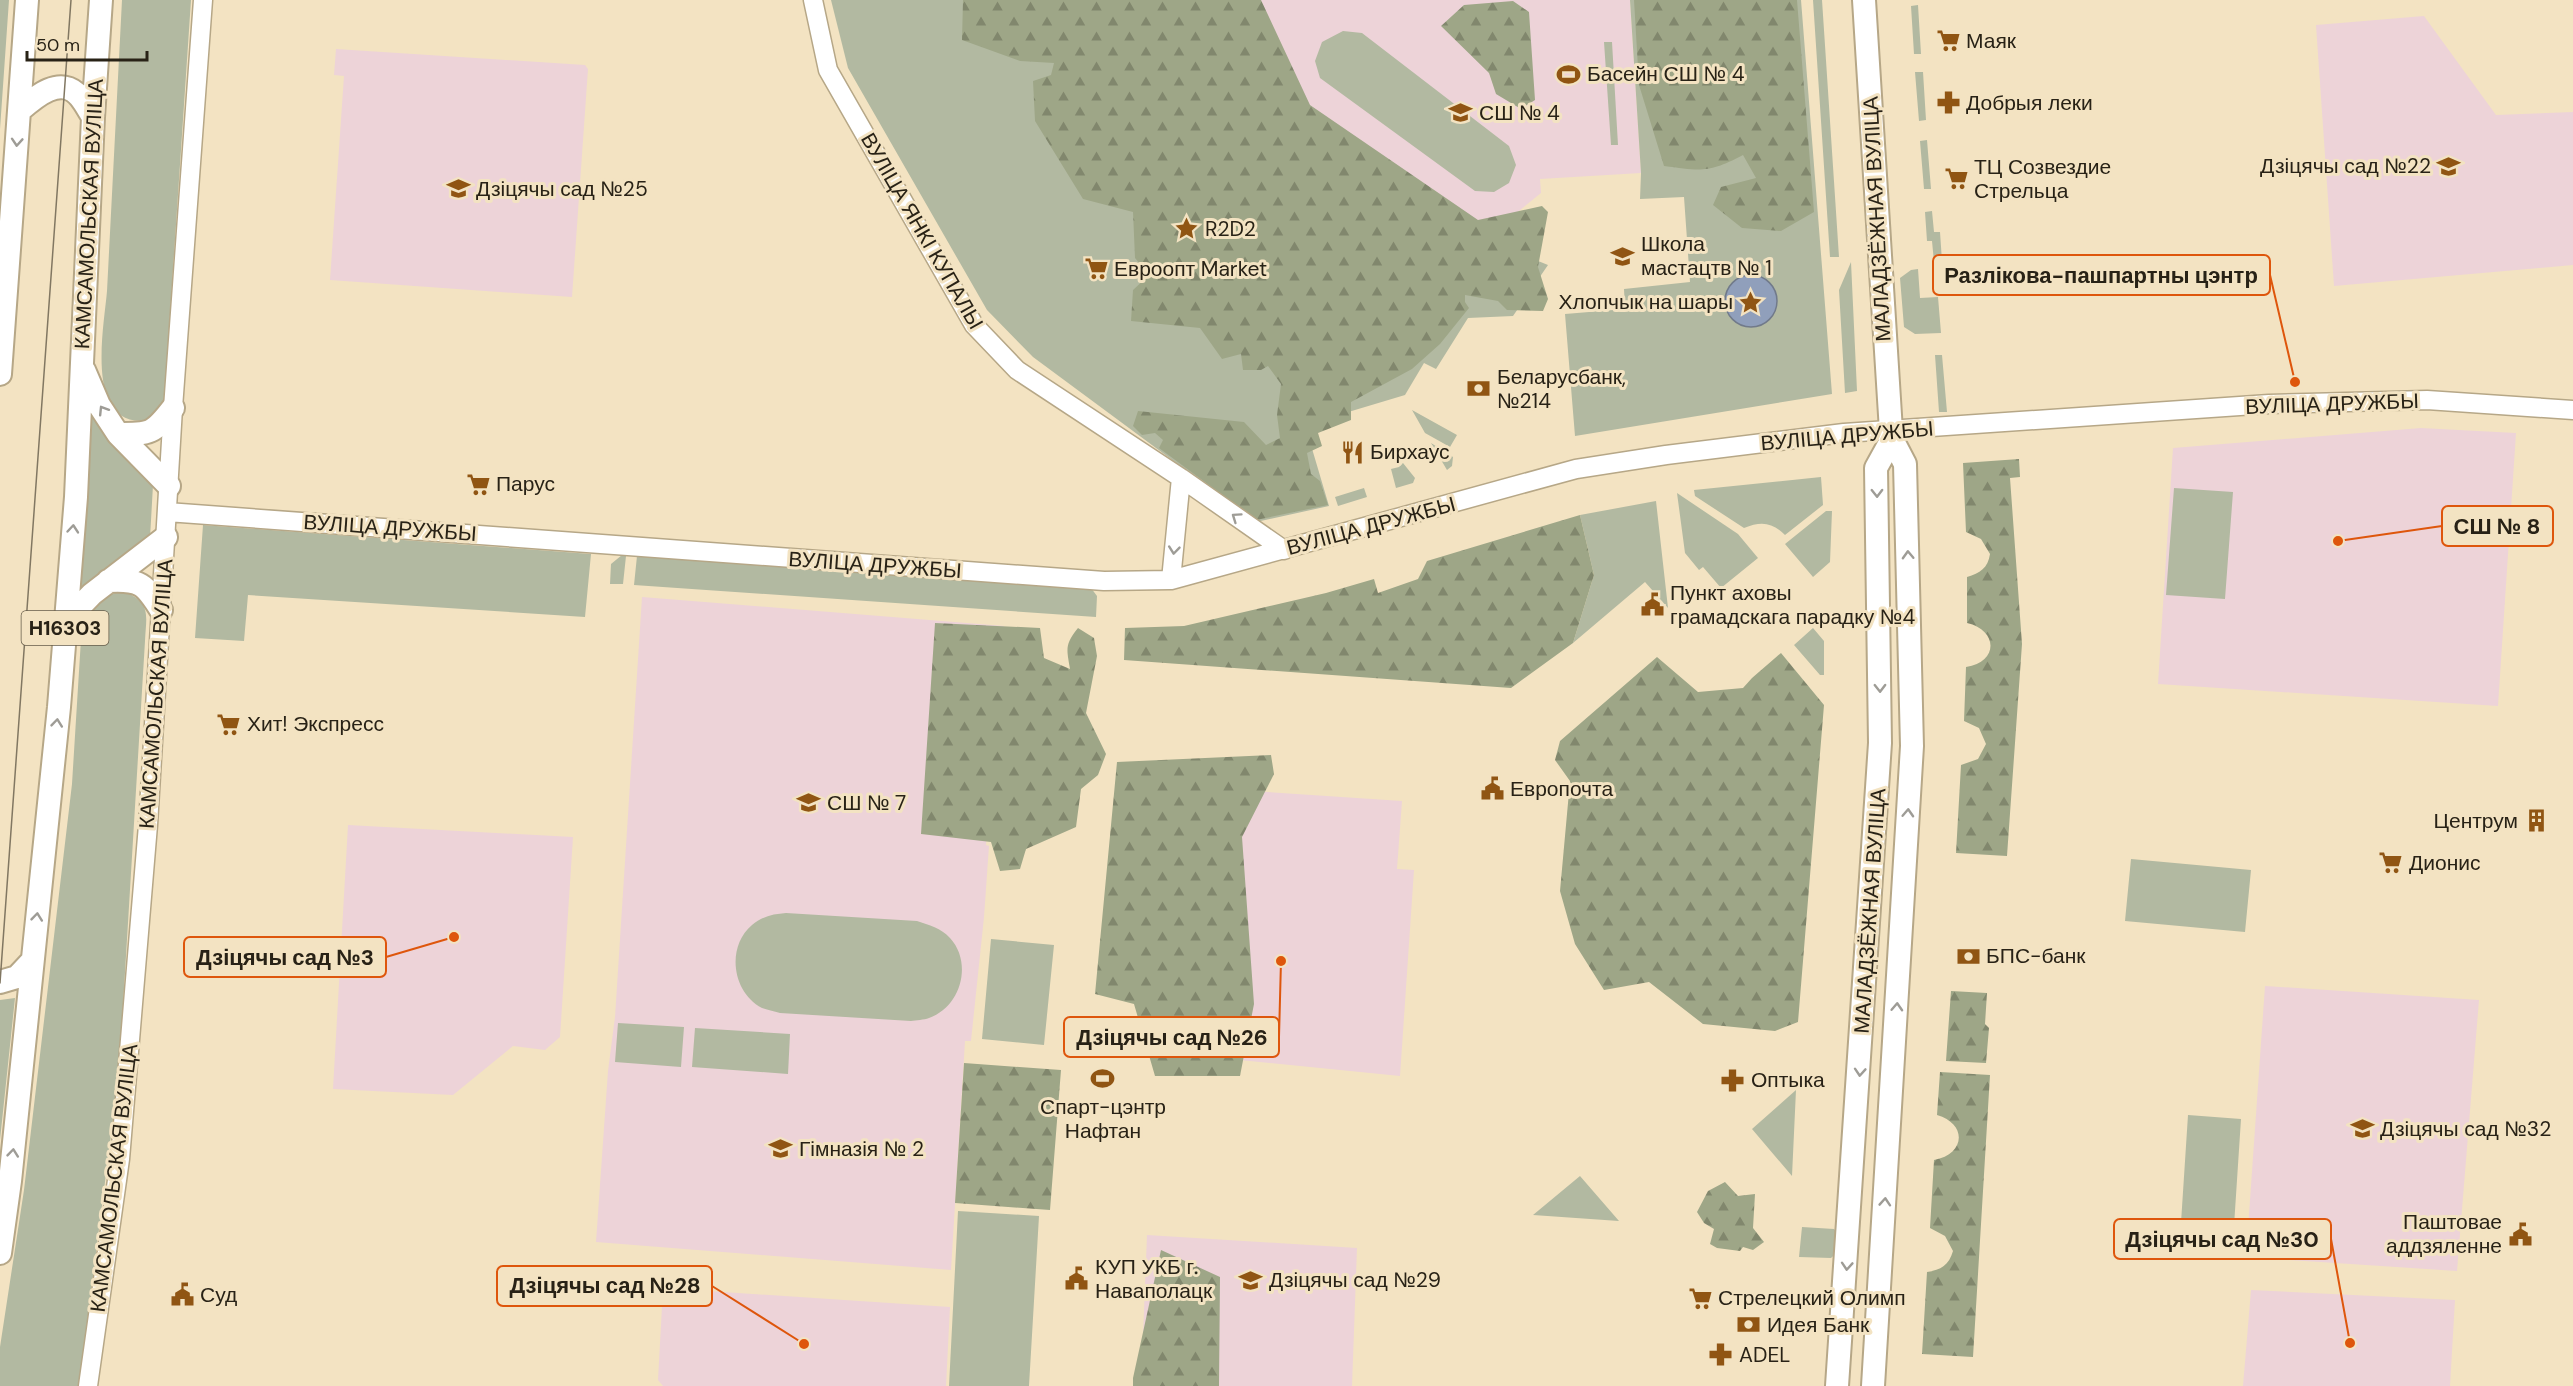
<svg xmlns="http://www.w3.org/2000/svg" width="2573" height="1386" font-family="'DM Sans',sans-serif">
<style>
.education{fill:#edd3d8}
.green{fill:#b2b9a1}
.forest{fill:url(#forest-firs)}
.water{fill:#909fbb;stroke:#717a8a;stroke-width:1.5}
.lines{fill:none;stroke-linecap:round;stroke-linejoin:round}
.minor-casing{stroke:#b6a787;stroke-width:21}
.major-casing{stroke:#b6a787;stroke-width:26}
.minor{stroke:#fff;stroke-width:18}
.major{stroke:#fff;stroke-width:22}
.tram{stroke:#817762;stroke-width:1.5}
.oneway{stroke:#9e9c96}
.labels{text-anchor:middle;dominant-baseline:central;stroke-width:6;stroke-linejoin:round;paint-order:stroke}
.shield{fill:#f3e3c2;stroke:#655c4a;stroke-width:1.5}
.shield-label{font-size:20px;font-weight:bold;fill:#282216}
.poi-label{font-size:21px;fill:#282216;stroke:#f3e3c2;text-anchor:start}
.street-label{font-size:21px;fill:#282216;stroke:#f3e3c2}
.leader{fill:none;stroke:#de560c;stroke-width:2}
.callout-dot{fill:#de560c;stroke:#f3e3c2;stroke-width:2}
.callout{fill:#f3e3c2;stroke:#de560c;stroke-width:2}
.callout-label{font-size:22px;text-anchor:middle;font-weight:bold;fill:#282216}
</style>
<defs>
<pattern id="forest-firs" width="22" height="20" patternUnits="userSpaceOnUse" patternTransform="scale(1.5)"><rect width="22" height="20" fill="#9ea687"/><path d="M5 1l3.5 6h-7zM16 11l3.5 6h-7z" fill="#81876d"/></pattern>
</defs>
<rect width="100%" height="100%" fill="#f3e3c2"/>
<path class="education" d="M1243 0H1630L1641 173 1540 179 1541 193 1498 228 1491 242 1249 91Z
M2424 16 2496 115 2573 112V265L2334 286 2316 25Z
M336 49 585 65 588 69 572 297 330 280 344 76 334 75Z
M2421 428 2516 433 2498 706 2158 684 2173 448Z
M642 597 1004 626 986 845 989 846 984 917 971 1041H965L951 1270 596 1242 608 1071 615 1017Z
M1163 785 1402 801 1397 869 1414 870 1400 1076 1150 1051Z
M348 825 573 837 560 1037 545 1050 513 1046 453 1095 333 1089Z
M2265 986 2479 1000 2457 1271 2246 1257Z
M1147 1235 1357 1248 1352 1386H1141Z
M663 1288 950 1307 946 1386H663L658 1380Z
M2251 1290 2455 1300 2450 1386H2243Z"/>
<path class="green" d="M0 0H9L0 129Z
M122 0H191L164 404 150 420C83 431 104 328 107 291Z
M831 0H1243L1249 91 1491 242 1548 265 1513 316 1468 318 1436 369 1424 363 1405 395 1305 425 1329 506 1256 522 1033 357 987 310 848 68Z
M1630 0H1801L1832 394 1575 436 1565 314 1625 309 1624 289 1690 282 1684 197 1640 199 1641 173Z
M1813 0H1822L1839 257H1830Z
M1918 5 1921 54H1914L1911 6Z
M1343 31 1362 33 1509 146 1516 165 1509 183 1494 192 1475 191 1320 78 1315 61 1322 42Z
M1604 42H1612L1618 145H1611Z
M1915 72H1923L1926 120 1919 121Z
M1927 140 1931 189H1924L1920 141Z
M1932 211 1934 232H1940L1942 261 1934 262 1932 241H1927L1925 212Z
M1851 262 1857 391 1845 393 1839 290Z
M1918 269 1920 298 1938 297 1941 333 1915 334 1904 327 1900 278 1911 270Z
M1935 355H1942L1947 412H1939Z
M1412 410 1457 435 1450 447 1425 433Z
M90 415 153 485 150 538 80 590Z
M1431 443 1453 457 1452 466 1447 470Z
M1403 463 1415 478 1413 483 1396 488 1391 469 1399 467Z
M1821 477 1823 505 1785 535C1772 522 1761 521 1744 528L1695 496 1694 490Z
M1364 488 1367 497 1338 506 1335 497Z
M2174 488 2233 492 2225 599 2166 595Z
M1677 493 1738 534 1758 558 1721 588 1703 567 1699 570 1685 553Z
M1656 501 1668 608 1645 582 1573 643 1594 575 1580 515Z
M1826 511H1832L1830 562 1813 577 1785 544Z
M203 525 591 554 585 617 248 595 244 641 195 638Z
M622 555 626 556 623 584H610L611 564Z
M637 556 1091 588 1097 596 1096 617 634 585Z
M125 592C152 603 146 616 145 641L119 1072 79 1386H0V1347L24 1190 72 784 82 623C92 604 103 593 125 592Z
M1813 628 1824 641V675H1820L1794 645Z
M2131 859 2251 870 2245 932 2125 921Z
M786 913 917 921C929 925 941 928 950 938 973 963 961 1007 929 1018 924 1020 916 1020 911 1021L780 1013C774 1011 767 1010 762 1008 732 992 726 947 752 925 762 916 774 914 786 913Z
M991 939 1054 945 1044 1045 982 1039Z
M15 998 0 1140V1000Z
M618 1023 684 1027 681 1067 615 1062Z
M695 1028 790 1034 788 1074 692 1067Z
M1796 1090 1792 1176 1752 1129Z
M2188 1115 2241 1119 2233 1241 2180 1238Z
M1580 1176 1619 1221 1533 1215Z
M958 1211 1039 1216 1029 1386H949Z
M1802 1227 1834 1229 1841 1237 1840 1250 1831 1258 1799 1257Z"/>
<path class="forest" d="M963 0H1261L1310 105 1478 220 1542 206 1548 212 1538 267 1548 299 1543 311 1507 310 1498 301 1465 295V302L1469 308 1440 344 1412 369 1351 402V420L1318 433 1322 446 1307 453 1311 474 1320 481 1328 505 1256 520 1159 448 1163 440 1155 433 1142 435 1133 426 1138 411 1244 422 1266 445 1280 438 1277 415 1281 384 1268 366 1261 370H1243L1241 354 1222 359 1200 328 1131 321 1133 290 1149 275 1135 258 1133 212 1083 199 1035 121 1033 81 1051 75 1054 63 1020 61 962 40Z
M1634 0H1797L1814 212 1781 231 1742 228 1713 205 1721 187 1756 178 1743 155C1709 173 1702 171 1664 166L1639 85Z
M1513 1 1529 12 1535 100 1521 109 1496 94 1489 73 1441 26 1464 5Z
M2019 459 2020 477 2010 478 2022 644 2007 856 1956 853 1961 765 1978 759 1986 744 1979 728 1964 721 1966 667C1999 662 1998 630 1967 623V577C1980 573 1988 568 1990 554L1981 539 1966 532 1963 463Z
M1580 515 1594 575 1573 643 1511 688 1124 660 1125 628 1184 626 1326 593 1374 579 1378 593 1418 579 1427 561Z
M935 623 1040 628 1044 658 1070 669C1067 650 1064 645 1078 628L1094 638 1097 656 1086 713 1106 754 1098 775 1081 789 1076 827 1026 849 1020 869 1000 871 991 842 921 834Z
M1781 653 1824 705 1798 1022 1775 1031 1703 1024 1649 982 1604 990 1575 944 1560 891 1570 781 1555 760 1560 741 1657 657 1698 692 1743 688 1752 678Z
M1271 755 1274 774 1242 837 1254 1004 1240 1076H1155L1134 1004 1095 994 1117 762Z
M1951 991 1987 993 1985 1024 1989 1028 1986 1063 1946 1061Z
M964 1063 1061 1070 1050 1210 955 1203Z
M1940 1072 1990 1075 1973 1357 1922 1354 1927 1272C1941 1270 1949 1265 1953 1251L1945 1236 1930 1228 1934 1160C1965 1155 1968 1124 1937 1115Z
M1725 1182 1738 1196 1755 1194 1753 1228 1764 1242 1753 1250 1743 1247 1740 1251 1717 1248 1710 1244 1714 1229 1704 1223 1697 1212 1708 1191Z
M1161 1250 1220 1277 1219 1386H1133V1378Z"/>
<path class="water" d="M1725 301a26 26 0 1 1 52 0a26 26 0 1 1-52 0Z"/>
<g class="lines">
<defs>
<path id="minor" d="M813 0 828 70 974 325 1017 370 1181 478 1284 550
M167 512 1104 581 1171 580 1576 469 1666 455 1844 433 2269 404 2427 400 2573 410
M1171 580 1181 478
M88 1386 120 1159 148 825 173 408 203 0"/>
<path id="major" d="M1864 0 1891 431 1892 439 1905 464 1912 746 1873 1386
M19 111C35 97 61 74 80 97 85 103 89 111 93 117
M84 370 99 405 118 434 169 486
M0 374 27 0
M118 434C151 434 153 434 173 408
M108 581C140 579 145 584 161 610
M65 622 92 594 166 537
M0 982 17 977 32 961
M0 1253 10 1181 59 707 76 497 93 117 101 0
M1837 1386 1880 743 1876 468 1892 439"/>
</defs>
<use href="#minor" class="minor-casing"/>
<use href="#major" class="major-casing"/>
<use href="#minor" class="minor"/>
<use href="#major" class="major"/>
<path class="tram" d="M0 983 71 0"/>
</g>
<defs><path id="oneway-chevron" d="M-2-3.5L2.5 0L-2 3.5" fill="none" stroke-width="1.6" stroke-linecap="round" stroke-linejoin="round" transform="scale(1.5)"/></defs>
<g class="oneway">
<use href="#oneway-chevron" transform="translate(17 142) rotate(94)"/>
<use href="#oneway-chevron" transform="translate(103 410) rotate(-122)"/>
<use href="#oneway-chevron" transform="translate(1877 493) rotate(89)"/>
<use href="#oneway-chevron" transform="translate(1236 517) rotate(-145)"/>
<use href="#oneway-chevron" transform="translate(73 529) rotate(-85)"/>
<use href="#oneway-chevron" transform="translate(1174 550) rotate(96)"/>
<use href="#oneway-chevron" transform="translate(1908 555) rotate(-92)"/>
<use href="#oneway-chevron" transform="translate(1880 688) rotate(89)"/>
<use href="#oneway-chevron" transform="translate(57 723) rotate(-84)"/>
<use href="#oneway-chevron" transform="translate(1908 813) rotate(-87)"/>
<use href="#oneway-chevron" transform="translate(37 917) rotate(-84)"/>
<use href="#oneway-chevron" transform="translate(1897 1007) rotate(-87)"/>
<use href="#oneway-chevron" transform="translate(1860 1072) rotate(94)"/>
<use href="#oneway-chevron" transform="translate(13 1153) rotate(-84)"/>
<use href="#oneway-chevron" transform="translate(1885 1202) rotate(-86)"/>
<use href="#oneway-chevron" transform="translate(1847 1266) rotate(94)"/>
</g>
<defs>
<symbol id="supermarket-bare" viewBox="-9 -9 18 18"><path d="M-6-5.5h2.5l.6 2H6L4.5 2H-2.5L-4.4-4H-6ZM-1.5 3.2a1.3 1.3 0 1 0 .1 0ZM3 3.2a1.3 1.3 0 1 0 .1 0Z" fill="#905513" stroke="#f3e3c2" stroke-width="2.5" paint-order="stroke"/></symbol>
<symbol id="stadium-bare" viewBox="-9 -9 18 18"><path d="M0-5a6.5 5 0 1 0 0 10a6.5 5 0 1 0 0-10ZM-3.5-1.8h7v3.6h-7Z" fill="#905513" stroke="#f3e3c2" stroke-width="2.5" paint-order="stroke"/></symbol>
<symbol id="pharmacy-bare" viewBox="-9 -9 18 18"><path d="M-2-6h4v4h4v4h-4v4h-4v-4h-4v-4h4Z" fill="#905513" stroke="#f3e3c2" stroke-width="2.5" paint-order="stroke"/></symbol>
<symbol id="school-bare" viewBox="-9 -9 18 18"><path d="M0-5L7-2L0 1L-7-2ZM-4 1L0 2.5L4 1V4Q0 6-4 4Z" fill="#905513" stroke="#f3e3c2" stroke-width="2.5" paint-order="stroke"/></symbol>
<symbol id="sight-bare" viewBox="-9 -9 18 18"><path d="M0-6L1.8-2.2L6-1.7L2.9 1.2L3.7 5.4L0 3.3L-3.7 5.4L-2.9 1.2L-6-1.7L-1.8-2.2Z" fill="#905513" stroke="#f3e3c2" stroke-width="2.5" paint-order="stroke"/></symbol>
<symbol id="bank-bare" viewBox="-9 -9 18 18"><path d="M-6-4H6V4H-6ZM0-2.3a2.3 2.3 0 1 0 0 4.6a2.3 2.3 0 1 0 0-4.6Z" fill="#905513" stroke="#f3e3c2" stroke-width="2.5" paint-order="stroke"/></symbol>
<symbol id="restaurant-bare" viewBox="-9 -9 18 18"><path d="M-5-6h1v4h1v-4h1v4h1v-4h1v5L-1.5 .5V6h-2V.5L-5-1ZM5-6V6H3V1.5H1.5Q1.5-4 5-6Z" fill="#905513" stroke="#f3e3c2" stroke-width="2.5" paint-order="stroke"/></symbol>
<symbol id="civic-bare" viewBox="-9 -9 18 18"><path d="M-.6-6.5H3V-4.5H.6V-3L4-1V1h2V6H-6V1h2V-1L-.6-3ZM-1.2 2.5V6h2.4V2.5Z" fill="#905513" stroke="#f3e3c2" stroke-width="2.5" paint-order="stroke"/></symbol>
<symbol id="building-bare" viewBox="-9 -9 18 18"><path d="M-4-6H4V6H1V3H-1V6H-4ZM-2.5-4.3h1.7v1.8h-1.7ZM.8-4.3h1.7v1.8H.8ZM-2.5-1h1.7V.8h-1.7ZM.8-1h1.7V.8H.8Z" fill="#905513" stroke="#f3e3c2" stroke-width="2.5" paint-order="stroke"/></symbol>
</defs>
<g fill-rule="evenodd">
<use href="#supermarket-bare" x="1932" y="24" width="33" height="33"/>
<use href="#stadium-bare" x="1552" y="58" width="33" height="33"/>
<use href="#pharmacy-bare" x="1932" y="86" width="33" height="33"/>
<use href="#school-bare" x="1444" y="96" width="33" height="33"/>
<use href="#school-bare" x="2432" y="150" width="33" height="33"/>
<use href="#supermarket-bare" x="1940" y="162" width="33" height="33"/>
<use href="#school-bare" x="442" y="172" width="33" height="33"/>
<use href="#sight-bare" x="1170" y="212" width="33" height="33"/>
<use href="#school-bare" x="1606" y="240" width="33" height="33"/>
<use href="#supermarket-bare" x="1080" y="252" width="33" height="33"/>
<use href="#sight-bare" x="1734" y="286" width="33" height="33"/>
<use href="#bank-bare" x="1462" y="372" width="33" height="33"/>
<use href="#restaurant-bare" x="1336" y="436" width="33" height="33"/>
<use href="#supermarket-bare" x="462" y="468" width="33" height="33"/>
<use href="#civic-bare" x="1636" y="588" width="33" height="33"/>
<use href="#supermarket-bare" x="212" y="708" width="33" height="33"/>
<use href="#civic-bare" x="1476" y="772" width="33" height="33"/>
<use href="#school-bare" x="792" y="786" width="33" height="33"/>
<use href="#building-bare" x="2520" y="804" width="33" height="33"/>
<use href="#supermarket-bare" x="2374" y="846" width="33" height="33"/>
<use href="#bank-bare" x="1952" y="940" width="33" height="33"/>
<use href="#stadium-bare" x="1086" y="1062" width="33" height="33"/>
<use href="#pharmacy-bare" x="1716" y="1064" width="33" height="33"/>
<use href="#school-bare" x="2346" y="1112" width="33" height="33"/>
<use href="#school-bare" x="764" y="1132" width="33" height="33"/>
<use href="#civic-bare" x="2504" y="1218" width="33" height="33"/>
<use href="#civic-bare" x="1060" y="1262" width="33" height="33"/>
<use href="#school-bare" x="1234" y="1264" width="33" height="33"/>
<use href="#civic-bare" x="166" y="1278" width="33" height="33"/>
<use href="#supermarket-bare" x="1684" y="1282" width="33" height="33"/>
<use href="#bank-bare" x="1732" y="1308" width="33" height="33"/>
<use href="#pharmacy-bare" x="1704" y="1338" width="33" height="33"/>
</g>
<g class="labels">
<rect class="shield" x="21.5" y="611" width="87" height="34" rx="4.5"/>
<g class="shield-label">
<text x="65" y="628">Н16303</text>
</g>
<g class="poi-label">
<text x="1966" y="41">Маяк</text>
<text x="1587" y="74">Басейн СШ № 4</text>
<text x="1966" y="103">Добрыя леки</text>
<text x="1479" y="113">СШ № 4</text>
<text x="2431" y="166" text-anchor="end">Дзіцячы сад №22</text>
<text x="1974" y="167">ТЦ Созвездие<tspan x="1974" dy="24">Стрельца</tspan></text>
<text x="476" y="189">Дзіцячы сад №25</text>
<text x="1205" y="229">R2D2</text>
<text x="1641" y="244">Школа<tspan x="1641" dy="24">мастацтв № 1</tspan></text>
<text x="1114" y="269">Евроопт Market</text>
<text x="1733" y="302" text-anchor="end">Хлопчык на шары</text>
<text x="1497" y="377">Беларусбанк,<tspan x="1497" dy="24">№214</tspan></text>
<text x="1370" y="452">Бирхаус</text>
<text x="496" y="484">Парус</text>
<text x="1670" y="593">Пункт аховы<tspan x="1670" dy="24">грамадскага парадку №4</tspan></text>
<text x="247" y="724">Хит! Экспресс</text>
<text x="1510" y="789">Европочта</text>
<text x="827" y="803">СШ № 7</text>
<text x="2518" y="821" text-anchor="end">Центрум</text>
<text x="2409" y="863">Дионис</text>
<text x="1986" y="956">БПС-банк</text>
<text x="1751" y="1080">Оптыка</text>
<text x="1103" y="1107" text-anchor="middle">Спарт-цэнтр<tspan x="1103" dy="24">Нафтан</tspan></text>
<text x="2380" y="1129">Дзіцячы сад №32</text>
<text x="799" y="1149">Гімназія № 2</text>
<text x="2502" y="1222" text-anchor="end">Паштовае<tspan x="2502" dy="24">аддзяленне</tspan></text>
<text x="1095" y="1267">КУП УКБ г.<tspan x="1095" dy="24">Наваполацк</tspan></text>
<text x="1269" y="1280">Дзіцячы сад №29</text>
<text x="200" y="1295">Суд</text>
<text x="1718" y="1298">Стрелецкий Олимп</text>
<text x="1767" y="1325">Идея Банк</text>
<text x="1739" y="1355">ADEL</text>
</g>
<g class="street-label">
<text transform="translate(89 214) rotate(-87)">КАМСАМОЛЬСКАЯ ВУЛІЦА</text>
<text transform="translate(1877 219) rotate(-93)">МАЛАДЗЁЖНАЯ ВУЛІЦА</text>
<text transform="translate(922 231) rotate(60)">ВУЛІЦА ЯНКІ КУПАЛЫ</text>
<text transform="translate(2332 404) rotate(-2)">ВУЛІЦА ДРУЖБЫ</text>
<text transform="translate(1847 436) rotate(-5)">ВУЛІЦА ДРУЖБЫ</text>
<text transform="translate(1371 526) rotate(-15)">ВУЛІЦА ДРУЖБЫ</text>
<text transform="translate(390 528) rotate(4)">ВУЛІЦА ДРУЖБЫ</text>
<text transform="translate(875 565) rotate(4)">ВУЛІЦА ДРУЖБЫ</text>
<text transform="translate(156 694) rotate(-86)">КАМСАМОЛЬСКАЯ ВУЛІЦА</text>
<text transform="translate(1870 911) rotate(-86)">МАЛАДЗЁЖНАЯ ВУЛІЦА</text>
<text transform="translate(114 1178) rotate(-83)">КАМСАМОЛЬСКАЯ ВУЛІЦА</text>
</g>
</g>
<path class="leader" d="M2295 382L2270 275M2338 541L2442 526M454 937L386 957M1281 961L1279 1037M2350 1343L2331 1239M804 1344L712 1286"/>
<g class="callout-dot">
<circle cx="2295" cy="382" r="6"/>
<circle cx="2338" cy="541" r="6"/>
<circle cx="454" cy="937" r="6"/>
<circle cx="1281" cy="961" r="6"/>
<circle cx="2350" cy="1343" r="6"/>
<circle cx="804" cy="1344" r="6"/>
</g>
<g class="callout">
<rect x="1933" y="255" width="337" height="40" rx="6"/>
<rect x="2442" y="506" width="111" height="40" rx="6"/>
<rect x="184" y="937" width="202" height="40" rx="6"/>
<rect x="1064" y="1017" width="215" height="40" rx="6"/>
<rect x="2114" y="1219" width="217" height="40" rx="6"/>
<rect x="497" y="1266" width="215" height="40" rx="6"/>
</g>
<g class="callout-label">
<text x="2101" y="283">Разлікова-пашпартны цэнтр</text>
<text x="2497" y="534">СШ № 8</text>
<text x="285" y="965">Дзіцячы сад №3</text>
<text x="1172" y="1045">Дзіцячы сад №26</text>
<text x="2222" y="1247">Дзіцячы сад №30</text>
<text x="605" y="1293">Дзіцячы сад №28</text>
</g>
<path d="M27 51v9h120v-9" fill="none" stroke="#282216" stroke-width="3"/>
<text x="36" y="51" font-size="18" fill="#282216" stroke="#f3e3c2" stroke-width="4.5" paint-order="stroke">50 m</text>
</svg>
